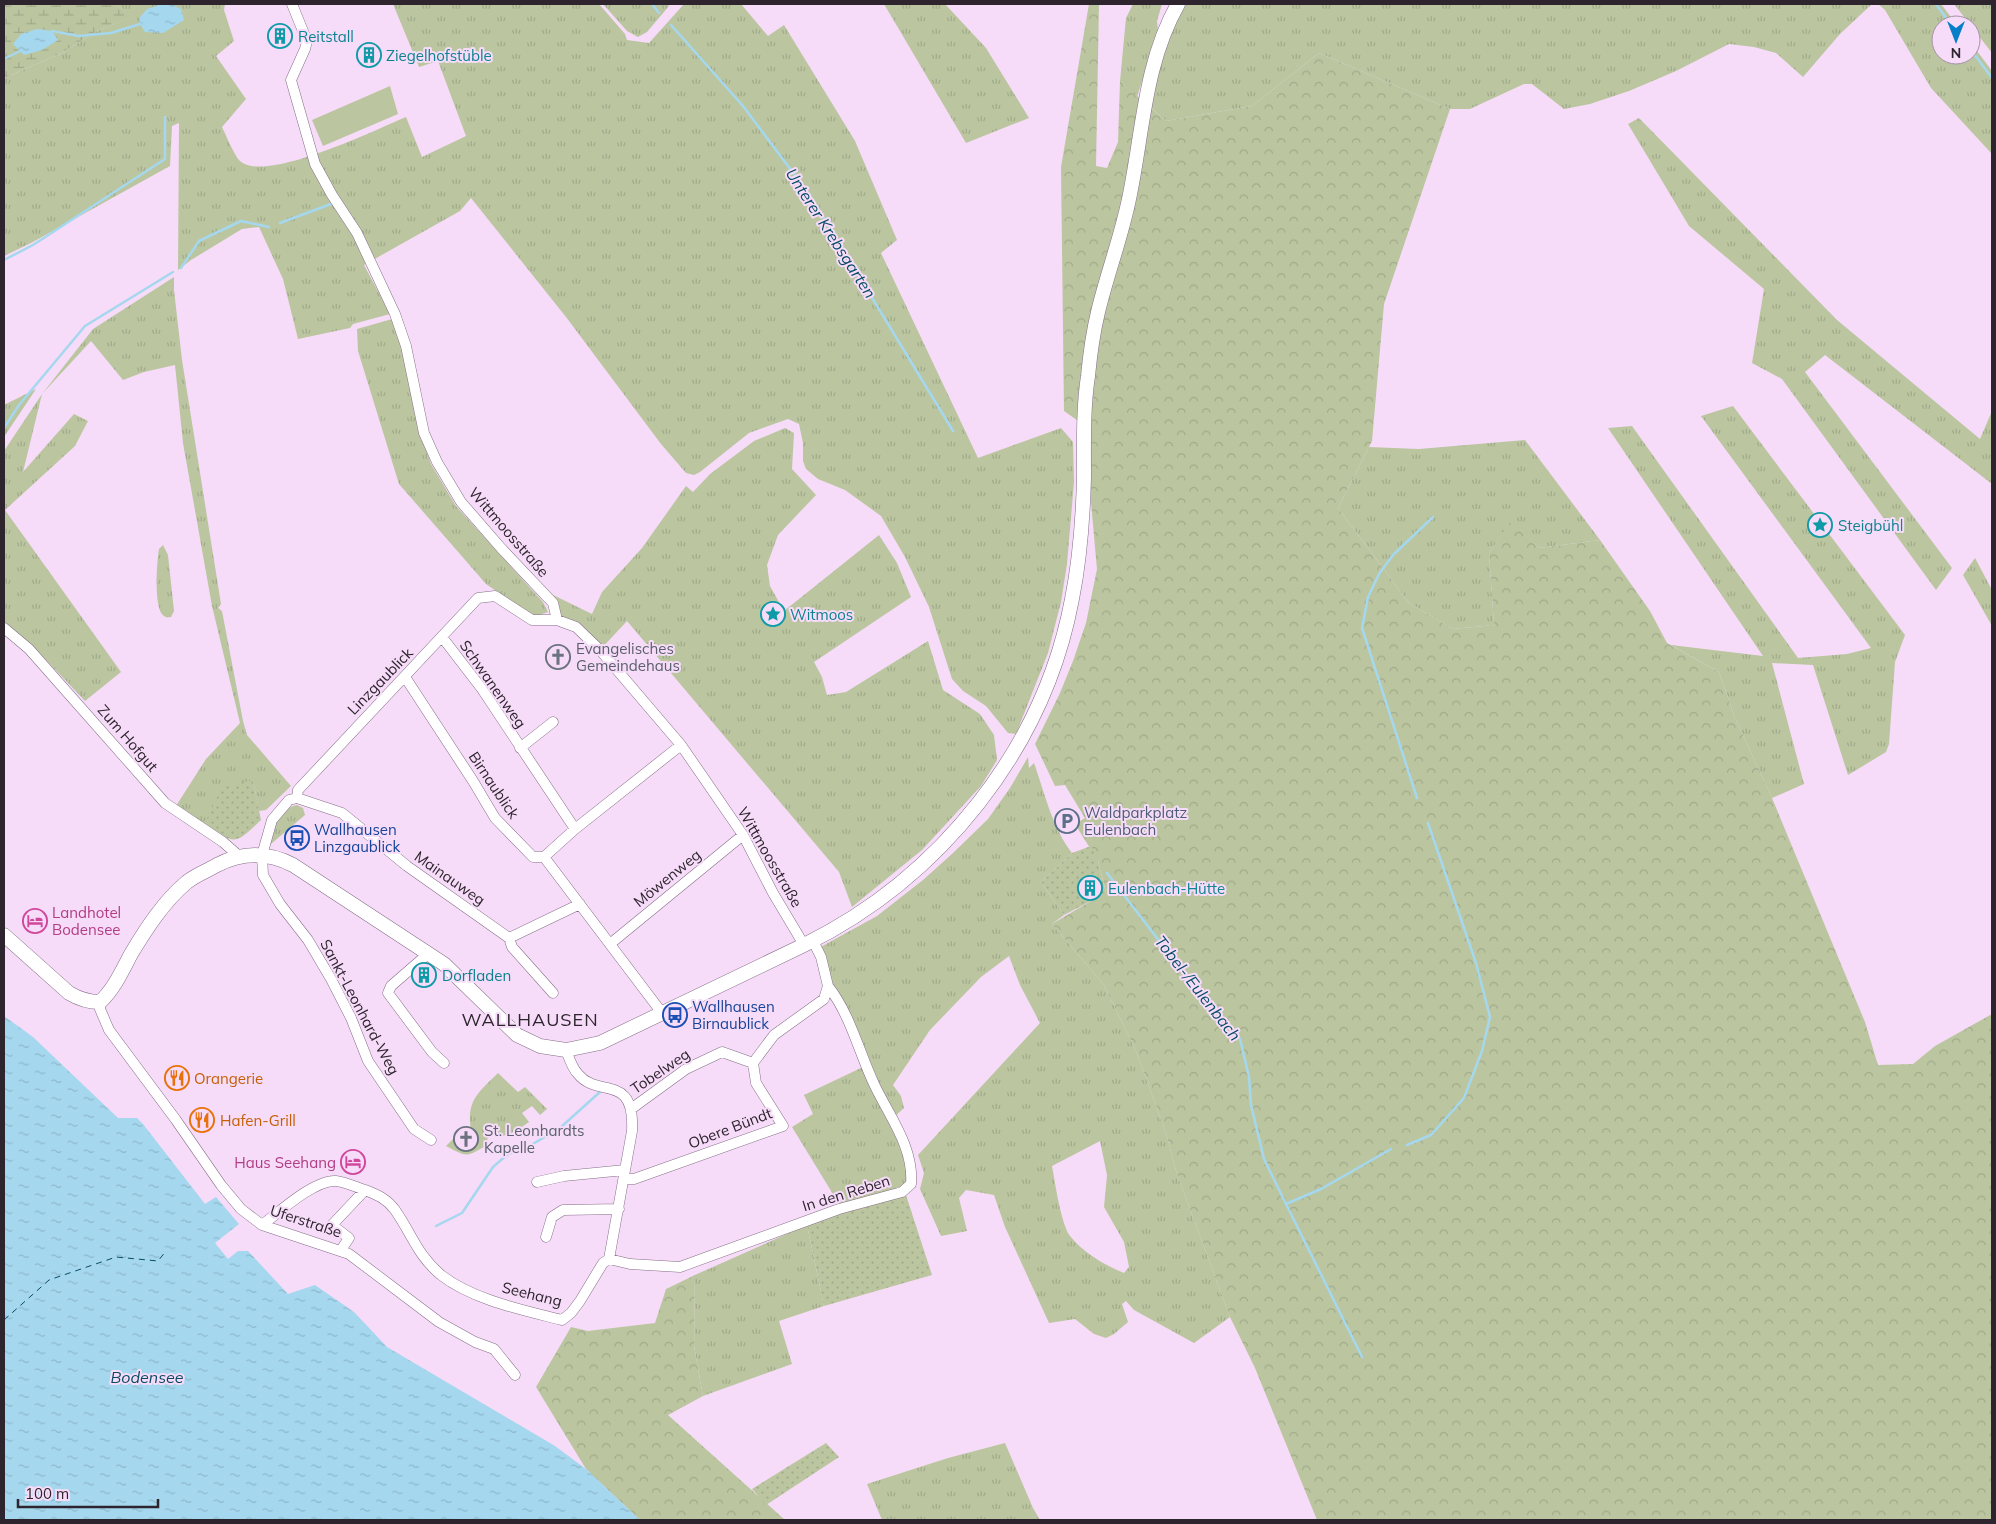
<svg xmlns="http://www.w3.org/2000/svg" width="1996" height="1524" font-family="Mulish,sans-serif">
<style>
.grass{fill:url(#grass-tufts);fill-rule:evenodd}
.forest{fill:url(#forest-crowns)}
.wetland{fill:url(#wetland-marsh)}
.park{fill:url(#park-dots)}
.pitch{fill:#bbc6a0}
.water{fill:url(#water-ripples)}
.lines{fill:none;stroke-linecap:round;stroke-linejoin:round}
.stream{stroke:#a5d7ee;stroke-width:2.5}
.ferry{stroke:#074c63;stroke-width:1;stroke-dasharray:6 5;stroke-linecap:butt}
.minor-casing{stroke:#856e87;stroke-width:11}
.major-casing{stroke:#856e87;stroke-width:15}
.minor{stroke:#fff;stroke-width:10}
.major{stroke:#fff;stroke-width:14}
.labels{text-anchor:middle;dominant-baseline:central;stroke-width:4;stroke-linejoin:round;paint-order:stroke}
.culture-label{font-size:15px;fill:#0d838f;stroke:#f6dcf8;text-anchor:start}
.street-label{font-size:15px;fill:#2d242e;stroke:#f6dcf8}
.worship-label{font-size:15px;fill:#5b616d;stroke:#f6dcf8;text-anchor:start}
.service-label{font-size:15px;fill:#4e5e75;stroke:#f6dcf8;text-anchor:start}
.transit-label{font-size:15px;fill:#164399;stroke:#f6dcf8;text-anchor:start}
.hotel-label{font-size:15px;fill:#b23c85;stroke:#f6dcf8;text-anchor:start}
.food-label{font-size:15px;fill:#c56008;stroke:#f6dcf8;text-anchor:start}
.water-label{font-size:16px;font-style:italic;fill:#074c63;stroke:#f6dcf8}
.quarter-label{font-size:18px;letter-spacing:1px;fill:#2d242e;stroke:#f6dcf8}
</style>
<defs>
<pattern id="grass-tufts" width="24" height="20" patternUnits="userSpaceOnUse" patternTransform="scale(1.25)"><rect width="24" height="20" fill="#bbc6a0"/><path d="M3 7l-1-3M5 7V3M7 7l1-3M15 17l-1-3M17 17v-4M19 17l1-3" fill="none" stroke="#a1aa8a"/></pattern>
<pattern id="forest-crowns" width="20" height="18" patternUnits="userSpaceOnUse" patternTransform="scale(1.25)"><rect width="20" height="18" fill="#bbc6a0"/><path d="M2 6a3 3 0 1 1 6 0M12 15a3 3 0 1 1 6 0" fill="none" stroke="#a1aa8a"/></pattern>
<pattern id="wetland-marsh" width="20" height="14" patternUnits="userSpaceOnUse" patternTransform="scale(1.25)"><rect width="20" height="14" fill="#bbc6a0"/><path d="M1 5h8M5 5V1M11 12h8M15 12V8" fill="none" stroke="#a1aa8a"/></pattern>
<pattern id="park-dots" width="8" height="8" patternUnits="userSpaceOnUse" patternTransform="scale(1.25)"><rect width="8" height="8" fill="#bbc6a0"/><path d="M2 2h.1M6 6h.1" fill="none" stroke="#a1aa8a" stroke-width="1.8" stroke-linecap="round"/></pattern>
<pattern id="water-ripples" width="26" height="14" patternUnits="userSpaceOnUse" patternTransform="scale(1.25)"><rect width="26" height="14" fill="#a5d7ee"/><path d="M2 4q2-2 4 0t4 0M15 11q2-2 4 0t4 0" fill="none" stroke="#8eb8cc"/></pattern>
</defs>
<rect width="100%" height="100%" fill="#f6dcf8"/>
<path class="grass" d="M114 4H225L224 10 234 41 216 56 246 99 222 127C226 135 234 155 240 161 265 184 377 129 406 117L422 157 466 136 438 61 419 67 393 4H599L625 34 627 40 649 43 684 4H741L768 36 784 25 855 141 897 240 881 253 978 458 1061 428 1073 442 1074 482 1067 564 1061 602 1048 653 1016 734 1008 733 986 706 963 691 952 679 929 607 905 557 881 516 845 490 818 479 806 469 803 461V443L799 424 788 419 749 433 700 472 694 475 686 473 661 444 566 317 471 198 460 211 364 265 390 314 353 324 350 328 298 339 283 279 259 227 242 229 191 260 178 270 179 123 172 126 170 166 31 243 4 256V78L60 54 97 31 134 16Z
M603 4H667L669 6 647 32 638 37 627 31Z
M884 4H945L986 48 1029 118 966 143Z
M1133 4H1162L1157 21 1158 31 1137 97 1120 81 1126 18Z
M1183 4H1872L1840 34 1803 77 1776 53 1754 47 1729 44 1676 71 1629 91 1590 104 1564 109 1532 84H1524L1470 109H1450L1319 53 1252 106 1166 121 1148 105 1153 80Z
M1878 4H1941L1957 25H1941V55H1971V43L1992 71V154L1931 88 1885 10Z
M1954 4H1992V53Z
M1639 118 1837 320 1980 439 1992 411V484L1825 355 1805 372 1952 568 1936 590 1782 379 1752 363 1764 289 1689 226 1628 124Z
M174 277V290L182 360 221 604 218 608 222 611 243 721 247 735 291 786 266 810 259 811 253 780 204 825 176 806 206 759 240 723 212 606 183 443 175 365 144 372 123 380 91 341 42 394 23 472 74 414 88 421 75 446 5 510 121 672 85 701 33 646 4 624V451L42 394 93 329Z
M392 319 401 346 420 434 431 464 456 506 543 602 548 612 534 617 486 584 399 484 358 351 357 329Z
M36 389 4 437V405Z
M1733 406 1905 635 1895 662 1889 744 1886 752 1848 775 1813 665 1772 663 1804 784 1772 798 1735 718 1719 672 1671 645 1763 656 1608 428 1632 426 1798 658 1847 654 1871 648 1701 416Z
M785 428 794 433 792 469 816 495 778 535 767 565 770 586 784 611 879 535 897 563 911 597 814 662 822 677 827 695 846 692 928 641 943 690 980 714 994 735 997 760 981 786 922 850 852 907 839 872 627 621 600 650 560 617V608L551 594 592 614 602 592 642 548 686 486 693 492 710 474 754 441Z
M1525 440 1600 540 1539 548 1511 522 1489 553 1494 625 1453 629 1409 603 1338 508 1369 447 1419 449Z
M163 545 168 555 174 611 171 617C168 617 166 618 164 616 153 609 157 561 159 549Z
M1975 558 1992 590V626L1963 575Z
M1028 757 1029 768 1034 763C1045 794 1052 827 1072 853L1041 882 1064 915 1052 924 1104 985 1136 1051 1165 1130 1177 1174 1230 1317 1194 1343 1134 1310 1126 1301 1122 1304 1128 1322 1114 1334 1106 1338 1094 1334 1075 1319 1049 1323 1005 1227 994 1195 966 1190 959 1198 967 1231 941 1236 920 1189 924 1173 918 1155 1040 1023 1020 985 1009 956 981 977 930 1030 893 1085 901 1096 904 1108 893 1118 817 949 877 916 923 880 953 853 988 819 1010 788ZM1100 1141 1107 1175 1104 1207 1124 1242 1129 1267 1124 1273C1104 1265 1084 1253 1070 1236 1061 1224 1055 1182 1052 1166Z
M297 805 303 808 305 815 271 844 269 840C274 826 281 808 297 805Z
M863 1067C878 1096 906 1140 908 1172 909 1178 906 1182 903 1187L839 1204 792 1127 813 1114 804 1095Z
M498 1073 518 1092 525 1087 547 1109 540 1115 532 1106 522 1113 529 1122 516 1131 503 1136 497 1132 487 1139 489 1144C466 1157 469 1158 446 1146L457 1135 463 1146 473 1142 468 1132 471 1130C466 1100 479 1092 498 1073Z
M807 1225 824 1306 779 1321 792 1364 703 1396 694 1346 695 1275Z
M1005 1443 1033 1508 1040 1520H882L867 1484 948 1458Z"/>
<path class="forest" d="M1089 4H1099L1096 166 1107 168 1118 142 1120 81 1166 121 1252 106 1319 53 1450 109 1384 304 1372 441 1338 508 1409 603 1453 629 1494 625 1489 553 1511 521 1539 548 1600 540 1650 611 1667 643 1719 672 1735 718 1772 798 1865 1022 1878 1065 1913 1064 1935 1046 1992 1014V1520H1317L1255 1368 1230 1317 1177 1174 1165 1130 1136 1051 1104 985 1052 924 1106 892 1098 861 1075 824 1085 818 1065 785 1055 786 1035 744 1060 693 1073 661 1086 623 1097 569 1084 425 1064 411 1061 167Z
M695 1275 694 1346 703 1396 668 1415 785 1520H640L586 1469 536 1387 571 1327 588 1331 655 1323 666 1289Z"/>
<path class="wetland" d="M4 4H114L135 16 97 31 60 54 4 78Z"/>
<path class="park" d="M253 780 261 820C234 846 236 844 204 825L222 787Z
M1091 846 1098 861 1106 893 1064 915 1041 882 1072 853Z
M905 1192 932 1275 824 1306 807 1225 842 1211Z
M826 1443 839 1457 766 1505 752 1489Z"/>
<path class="pitch" d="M390 86 398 114 323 146 312 120Z"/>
<path class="water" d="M162 4H171L181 9 184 20 163 33 145 32 140 24V17L147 9Z
M37 29 52 31 58 40 42 50 24 55 13 44 21 34Z
M4 1016 33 1037 118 1118H137L143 1124 205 1204 216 1197 239 1224 215 1243 228 1259 238 1251H248L288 1294 315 1285 354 1312 387 1347 555 1446 586 1469 640 1520H4Z"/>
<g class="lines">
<path class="stream" d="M652 4 659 13
M1936 4 1951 25
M671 25 743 106 809 194 953 431
M52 31 79 36 111 33 140 24
M1971 50 1992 78
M4 59 20 51
M280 223 331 204
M4 260 33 245 165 159V117
M181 268 199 241 241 221 269 227
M4 428 19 405 85 326 173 272
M1417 798 1362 628 1368 597 1379 574 1393 555 1433 517
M1107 873 1170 955 1240 1039 1249 1077 1251 1105 1264 1159 1286 1204 1321 1189 1391 1149
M1407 1145 1431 1135 1464 1098 1482 1051 1490 1017 1476 963 1428 823
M1286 1204 1362 1357
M436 1226 462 1213 493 1167 508 1154 531 1145 560 1128 601 1091"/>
<path class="ferry" d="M4 1320 49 1280 116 1257 158 1261 166 1251"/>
<defs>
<path id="minor" d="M292 4 307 41 305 49 291 80 315 164 332 195 357 233 395 314 406 346 424 433 437 462 461 502 501 548 553 603 557 620
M4 628 29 649 165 803 223 842 239 856
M442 637 482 689 575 829
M405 677 473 781 495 818 533 857H544L662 1013
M520 748 553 722
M297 798 298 790 478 598 495 596 532 620H557L576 627 600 650 681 745 743 835 773 893 804 945
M297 798 289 800 272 820 262 855 263 875 280 904 308 940 331 979 351 1018 368 1061 414 1129 431 1140
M297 798 342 813 407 866 509 938 580 904
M544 857 575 829 681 745
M509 938 512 947 553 993
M610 944 743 835
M429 953 391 986 388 993 432 1052 444 1063
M100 1002V1009L109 1030 176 1120 221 1185 241 1209 262 1225 349 1254 439 1322 475 1342 494 1349 515 1375
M631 1109 686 1069 722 1052 753 1063 774 1035 824 999 828 986 821 957 813 941
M624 1179H634L783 1126 756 1083 753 1063
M537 1182 564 1176 625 1170
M262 1225C278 1213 315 1179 336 1181 345 1182 356 1187 365 1190 378 1195 387 1199 395 1210 412 1234 417 1255 441 1275 473 1300 523 1310 562 1320L571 1313 580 1301 603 1263 609 1259 632 1131C635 1072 598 1099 578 1074 572 1068 569 1058 566 1050
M546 1237 552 1217 563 1210 619 1209
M341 1250 349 1238 332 1225 365 1190
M609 1259 630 1264 680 1267 839 1209 902 1192 911 1184C914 1147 889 1116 874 1084 859 1052 850 1014 828 986"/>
<path id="major" d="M4 935 69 993C79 999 88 1002 100 1002 114 989 122 971 131 954 146 929 164 901 187 882 196 875 207 871 217 865 242 852 268 852 293 865L444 964 517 1035 540 1046 566 1050 600 1043 804 945C940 878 1044 749 1072 599 1080 559 1083 517 1084 477 1084 443 1083 409 1088 376 1090 355 1093 333 1098 312 1107 274 1121 238 1129 199 1143 133 1144 64 1178 4"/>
</defs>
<use href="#minor" class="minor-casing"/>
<use href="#major" class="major-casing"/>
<use href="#minor" class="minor"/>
<use href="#major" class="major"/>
</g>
<defs>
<symbol id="building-ring" viewBox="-11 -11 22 22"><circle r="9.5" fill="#f6dcf8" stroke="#0f9aa8" stroke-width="1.5"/><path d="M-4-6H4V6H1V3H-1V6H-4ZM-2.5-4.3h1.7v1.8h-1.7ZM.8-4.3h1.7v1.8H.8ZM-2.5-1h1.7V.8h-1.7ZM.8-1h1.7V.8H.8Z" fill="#0f9aa8"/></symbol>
<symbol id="sight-ring" viewBox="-11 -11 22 22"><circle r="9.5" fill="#f6dcf8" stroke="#0f9aa8" stroke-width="1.5"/><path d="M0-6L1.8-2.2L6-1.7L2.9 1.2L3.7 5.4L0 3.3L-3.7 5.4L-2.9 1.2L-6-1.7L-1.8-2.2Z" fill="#0f9aa8"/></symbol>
<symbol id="church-ring" viewBox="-11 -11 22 22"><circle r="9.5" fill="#f6dcf8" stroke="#6b7280" stroke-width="1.5"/><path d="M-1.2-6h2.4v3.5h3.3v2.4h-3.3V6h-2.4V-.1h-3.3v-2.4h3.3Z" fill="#6b7280"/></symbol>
<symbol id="parking-ring" viewBox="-11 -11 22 22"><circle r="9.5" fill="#f6dcf8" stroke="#5c6f8a" stroke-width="1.5"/><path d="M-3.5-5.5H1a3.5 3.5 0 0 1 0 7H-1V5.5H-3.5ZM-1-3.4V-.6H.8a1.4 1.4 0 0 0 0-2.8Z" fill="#5c6f8a"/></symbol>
<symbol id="bus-ring" viewBox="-11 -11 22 22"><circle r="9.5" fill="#f6dcf8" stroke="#1a4fb4" stroke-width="1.5"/><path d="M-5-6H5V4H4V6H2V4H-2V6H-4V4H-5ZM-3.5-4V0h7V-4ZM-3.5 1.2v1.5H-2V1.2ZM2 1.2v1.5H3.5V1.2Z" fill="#1a4fb4"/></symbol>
<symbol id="hotel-ring" viewBox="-11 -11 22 22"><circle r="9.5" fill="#f6dcf8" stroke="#d1479c" stroke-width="1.5"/><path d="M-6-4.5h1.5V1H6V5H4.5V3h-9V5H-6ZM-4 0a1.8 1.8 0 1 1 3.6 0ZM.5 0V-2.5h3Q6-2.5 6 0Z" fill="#d1479c"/></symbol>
<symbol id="restaurant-ring" viewBox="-11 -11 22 22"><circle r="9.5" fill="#f6dcf8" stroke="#e8710a" stroke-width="1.5"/><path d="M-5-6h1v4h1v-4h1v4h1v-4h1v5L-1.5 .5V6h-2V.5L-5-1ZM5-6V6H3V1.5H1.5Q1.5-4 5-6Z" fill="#e8710a"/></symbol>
</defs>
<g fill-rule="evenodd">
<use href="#building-ring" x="266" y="22" width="28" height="28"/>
<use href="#building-ring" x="355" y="41" width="28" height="28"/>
<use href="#sight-ring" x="1806" y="511" width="28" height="28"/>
<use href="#sight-ring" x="759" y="600" width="28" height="28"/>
<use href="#church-ring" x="544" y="643" width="28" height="28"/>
<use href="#parking-ring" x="1053" y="807" width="28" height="28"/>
<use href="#bus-ring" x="283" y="824" width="28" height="28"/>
<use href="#building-ring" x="1076" y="874" width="28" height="28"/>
<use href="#hotel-ring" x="21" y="907" width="28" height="28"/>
<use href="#building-ring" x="410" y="961" width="28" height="28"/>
<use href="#bus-ring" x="661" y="1001" width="28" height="28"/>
<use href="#restaurant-ring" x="163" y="1064" width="28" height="28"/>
<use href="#restaurant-ring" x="188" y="1106" width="28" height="28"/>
<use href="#church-ring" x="452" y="1125" width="28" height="28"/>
<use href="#hotel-ring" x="339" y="1148" width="28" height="28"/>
</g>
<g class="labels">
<g class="culture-label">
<text x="298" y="36">Reitstall</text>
<text x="386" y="55">Ziegelhofstüble</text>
<text x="1838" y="525">Steigbühl</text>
<text x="790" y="614">Witmoos</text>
<text x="1108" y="888">Eulenbach-Hütte</text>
<text x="442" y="975">Dorfladen</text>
</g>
<g class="street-label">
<text transform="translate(509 532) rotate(49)">Wittmoosstraße</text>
<text transform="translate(380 681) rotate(-46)">Linzgaublick</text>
<text transform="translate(493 684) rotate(55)">Schwanenweg</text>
<text transform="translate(128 738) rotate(49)">Zum Hofgut</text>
<text transform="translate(494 785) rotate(56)">Birnaublick</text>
<text transform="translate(770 857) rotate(60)">Wittmoosstraße</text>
<text transform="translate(450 878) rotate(35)">Mainauweg</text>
<text transform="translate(667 878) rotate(-39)">Möwenweg</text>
<text transform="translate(360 1007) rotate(62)">Sankt-Leonhard-Weg</text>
<text transform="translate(660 1071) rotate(-34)">Tobelweg</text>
<text transform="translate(730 1128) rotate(-21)">Obere Bündt</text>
<text transform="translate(846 1193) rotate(-17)">In den Reben</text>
<text transform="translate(306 1221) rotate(18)">Uferstraße</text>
<text transform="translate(532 1294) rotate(14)">Seehang</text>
</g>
<g class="worship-label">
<text x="576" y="648">Evangelisches<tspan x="576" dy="17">Gemeindehaus</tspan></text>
<text x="484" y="1130">St. Leonhardts<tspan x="484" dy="17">Kapelle</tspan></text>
</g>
<g class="service-label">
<text x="1084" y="812">Waldparkplatz<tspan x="1084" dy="17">Eulenbach</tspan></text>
</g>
<g class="transit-label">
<text x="314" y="829">Wallhausen<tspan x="314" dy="17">Linzgaublick</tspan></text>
<text x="692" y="1006">Wallhausen<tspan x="692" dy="17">Birnaublick</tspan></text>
</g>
<g class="hotel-label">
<text x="52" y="912">Landhotel<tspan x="52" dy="17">Bodensee</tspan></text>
<text x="336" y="1162" text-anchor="end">Haus Seehang</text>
</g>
<g class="food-label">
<text x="194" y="1078">Orangerie</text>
<text x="220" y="1120">Hafen-Grill</text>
</g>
<g class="water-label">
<text transform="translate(831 233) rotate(57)">Unterer Krebsgarten</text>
<text transform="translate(1198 988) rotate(52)">Tobel-/Eulenbach</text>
<text x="147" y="1377">Bodensee</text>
</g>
<g class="quarter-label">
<text x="530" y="1019">WALLHAUSEN</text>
</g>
</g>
<rect width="1996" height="1524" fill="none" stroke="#2d242e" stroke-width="10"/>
<g transform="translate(1956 40) rotate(180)"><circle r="24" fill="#f6dcf8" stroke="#a692a7"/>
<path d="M0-4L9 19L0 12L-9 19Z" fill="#077fc8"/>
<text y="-8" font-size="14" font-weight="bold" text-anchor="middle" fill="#2d242e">N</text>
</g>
<path d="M18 1499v8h140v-8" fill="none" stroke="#2d242e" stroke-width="2.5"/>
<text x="25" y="1499" font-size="15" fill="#2d242e" stroke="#f6dcf8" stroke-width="4" paint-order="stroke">100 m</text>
</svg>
